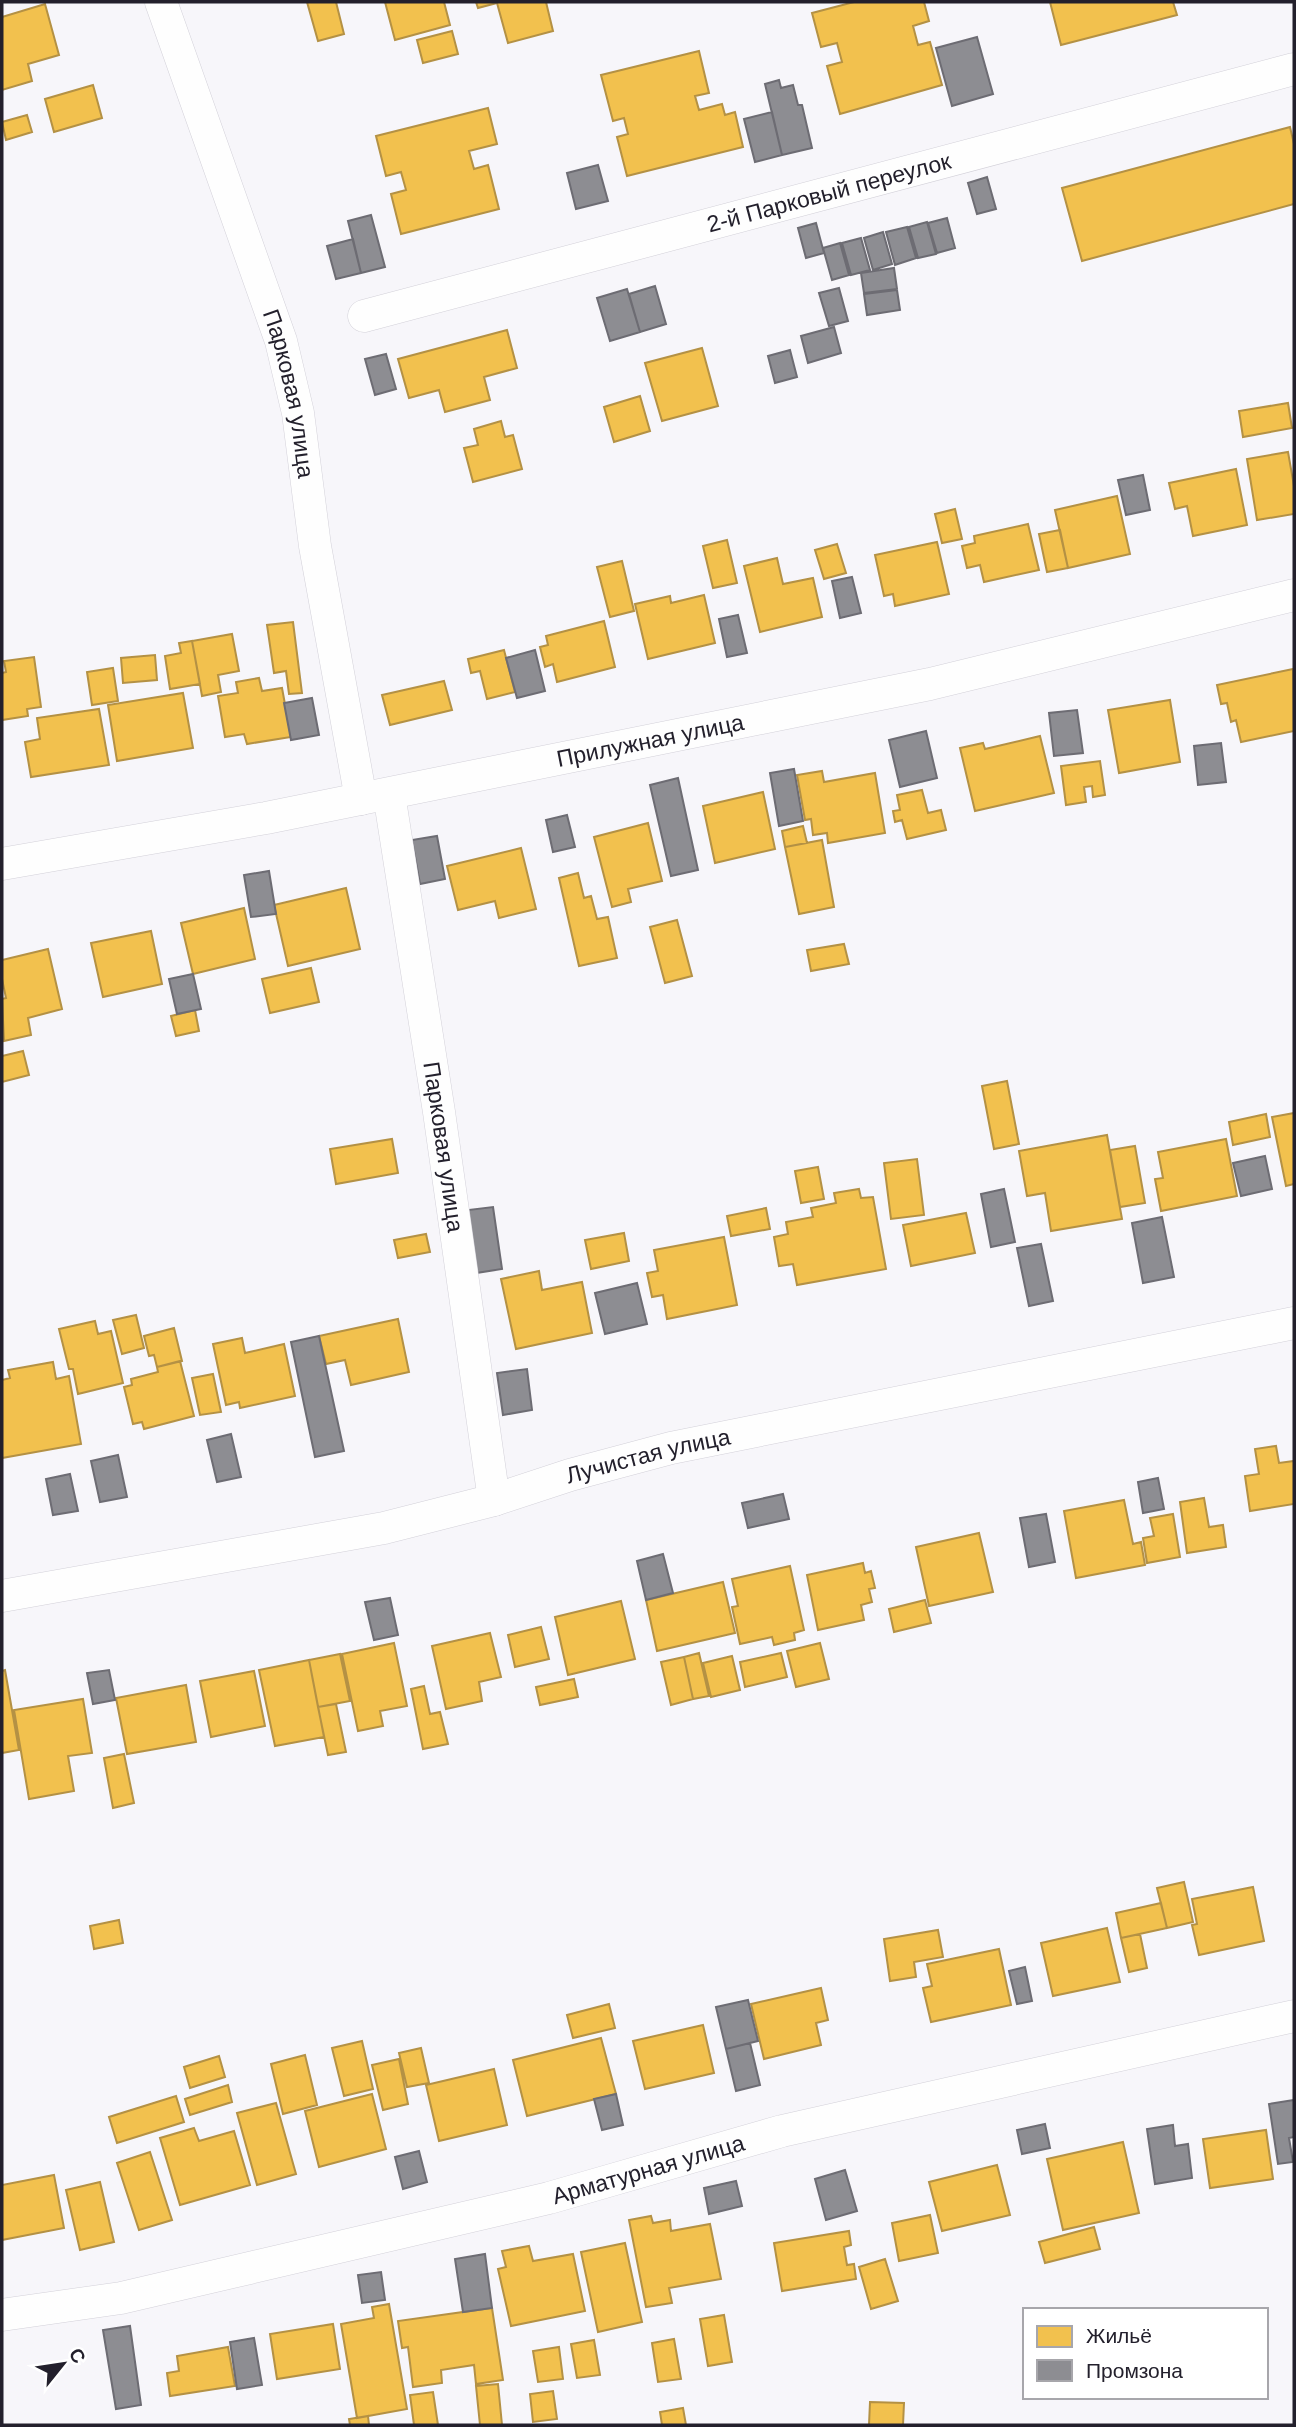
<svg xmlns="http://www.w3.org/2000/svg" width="1296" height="2427" font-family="Helvetica,sans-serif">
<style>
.homes{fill:#f2c14e;stroke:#b49144;stroke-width:2}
.industry{fill:#8d8d92;stroke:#6d6c73;stroke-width:2}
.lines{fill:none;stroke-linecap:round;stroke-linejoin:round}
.street-casing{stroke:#d3d1d9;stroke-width:33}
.street{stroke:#fefefe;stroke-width:32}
.labels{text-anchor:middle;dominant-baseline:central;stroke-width:7;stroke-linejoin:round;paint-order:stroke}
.street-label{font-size:23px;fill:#23202c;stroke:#fff}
</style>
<rect width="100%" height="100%" fill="#f7f6fa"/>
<path class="homes" d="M307 2H336L344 34 318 41Z
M385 2H444L450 25 395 40Z
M476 2H546L553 31 508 43 497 3 478 8Z
M854 2H924L929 21 913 26 918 45 930 42 942 85 840 114 827 66 842 62 837 43 821 47 812 13Z
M1050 2H1173L1177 15 1061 45Z
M45 4 59 55 28 64 32 81 2 90V17Z
M452 31 458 54 423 63 417 40Z
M699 51 709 93 695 96 699 110 722 104 725 115 735 112 743 147 627 176 617 137 628 134 624 118 613 121 601 75Z
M93 85 102 118 54 132 45 99Z
M488 108 497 144 469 151 474 169 488 165 499 209 401 234 391 194 406 190 401 172 386 176 376 136Z
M27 115 32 132 6 140 2 122Z
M1290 127 1294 144V204L1082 261 1062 188Z
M507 330 517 368 484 377 490 400 445 412 439 390 409 398 398 359Z
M702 348 718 406 662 421 645 363Z
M640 396 650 431 614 442 604 407Z
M1288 403 1292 428 1243 437 1239 411Z
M501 421 505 437 513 435 522 469 473 482 464 448 478 445 474 429Z
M1288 452 1294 486V514L1257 520 1247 459Z
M1236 469 1247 525 1193 536 1187 506 1175 509 1169 483Z
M1117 496 1130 554 1068 568 1055 510Z
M955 509 962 539 942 543 935 514Z
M1028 524 1039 570 984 582 980 565 967 568 962 546 975 543 974 536Z
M1060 530 1068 568 1047 572 1039 534Z
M727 540 737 583 713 588 703 546Z
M937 542 949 594 895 606 893 594 884 596 875 555Z
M837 544 846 573 824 579 815 550Z
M777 558 783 584 813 578 822 617 760 632 744 566Z
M622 561 634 611 610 617 597 567Z
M704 595 715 643 648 659 635 604 670 596 671 603Z
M604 621 615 667 557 682 553 664 545 667 540 647 548 645 546 636Z
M293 622 302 693 289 694 286 671 274 673 267 625Z
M232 634 239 671 218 675 221 692 202 696 192 641Z
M192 641 200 684 170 689 165 656 181 653 179 643Z
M504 650 515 692 487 699 480 671 471 673 468 659Z
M155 655 157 680 123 683 121 658Z
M34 657 41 707 27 709 28 716 2 720V673L6 672 4 661Z
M113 668 118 701 92 705 87 672Z
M1293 669 1294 731 1241 742 1236 720 1231 722 1227 703 1221 704 1217 685Z
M259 678 262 691 282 688 291 737 247 744 244 734 225 737 218 696 238 693 236 682Z
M444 681 452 710 390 725 382 695Z
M183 693 193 748 117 761 108 705Z
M1170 700 1180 762 1119 773 1108 710Z
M99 709 109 765 31 777 25 742 40 739 37 718Z
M1040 736 1054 793 975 811 960 748 983 743 985 749Z
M1100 761 1105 795 1093 797 1092 786 1084 787 1086 802 1066 805 1061 766Z
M822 771 824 782 875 773 885 833 828 843 827 833 813 835 811 819 805 820 797 775Z
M922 790 928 813 941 810 946 830 907 839 902 820 895 822 893 811 900 810 897 795Z
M763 792 775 849 715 863 703 806Z
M648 823 662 881 628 889 631 902 612 907 594 837Z
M803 826 807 843 785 847 782 831Z
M822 840 834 907 799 914 785 847Z
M521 848 536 909 499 918 495 901 458 910 447 866Z
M578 873 584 898 591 896 597 919 608 917 617 958 579 966 559 878Z
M346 888 360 949 288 966 274 905Z
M244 908 255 959 193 974 181 923Z
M677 920 692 976 665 983 650 927Z
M151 931 162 984 103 997 91 943Z
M844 944 849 964 811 971 807 950Z
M48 949 62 1009 28 1018 31 1035 4 1041 2 999 6 998 2 979V960Z
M311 968 319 1002 270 1013 262 979Z
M195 1010 199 1031 176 1036 171 1016Z
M23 1051 29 1075 2 1082V1056Z
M1007 1081 1019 1144 994 1149 982 1086Z
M1294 1113V1184L1286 1186 1272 1117Z
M1266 1114 1270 1137 1233 1145 1229 1122Z
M1107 1135 1122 1219 1051 1231 1045 1193 1027 1196 1019 1151Z
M392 1139 398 1173 336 1184 330 1149Z
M1226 1139 1237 1196 1161 1211 1155 1179 1163 1178 1158 1152Z
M1135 1146 1145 1203 1120 1207 1110 1150Z
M917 1159 924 1215 891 1219 884 1163Z
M818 1167 824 1199 801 1203 795 1171Z
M859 1189 861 1198 873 1197 886 1269 797 1285 793 1264 779 1266 774 1237 788 1234 786 1222 813 1217 811 1208 836 1203 834 1193Z
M766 1208 770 1229 731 1236 727 1216Z
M966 1213 975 1253 911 1266 903 1225Z
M624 1233 629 1261 591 1269 585 1240Z
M426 1234 430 1252 398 1258 394 1240Z
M724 1237 737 1305 667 1319 663 1295 652 1297 647 1273 658 1271 654 1250Z
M539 1271 542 1290 582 1282 592 1333 516 1349 501 1279Z
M136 1315 144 1348 122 1354 113 1320Z
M398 1319 409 1372 351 1385 345 1360 326 1364 319 1336Z
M95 1321 98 1334 111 1331 123 1383 78 1394 73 1369H69L59 1329Z
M174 1328 182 1361 157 1367 154 1355 149 1356 144 1336Z
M242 1338 245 1353 284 1344 295 1396 240 1408 239 1402 226 1405 213 1344Z
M180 1361 194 1416 144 1429 142 1422 133 1424 124 1387 132 1385 131 1379 158 1372 157 1367Z
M53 1362 56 1379 69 1376 81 1444 2 1458V1380L10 1378 8 1370Z
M213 1374 221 1412 200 1415 192 1378Z
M1276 1446 1279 1463 1294 1461V1504L1250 1511 1245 1476 1259 1474 1255 1449Z
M1204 1498 1209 1527 1223 1525 1226 1547 1187 1553 1180 1502Z
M1124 1500 1133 1544 1141 1542 1145 1565 1076 1578 1064 1511Z
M1173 1514 1180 1557 1147 1563 1143 1538 1154 1536 1150 1518Z
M979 1533 993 1592 929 1606 916 1547Z
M863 1563 865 1573 871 1571 875 1588 869 1589 872 1602 861 1605 864 1620 818 1630 807 1575Z
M790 1566 804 1630 794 1633 795 1640 774 1645 772 1637 740 1644 732 1607 738 1606 732 1579Z
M723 1582 735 1633 657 1651 646 1600Z
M925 1600 931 1623 894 1632 889 1609Z
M621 1601 635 1659 568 1675 555 1617Z
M541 1627 549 1659 515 1667 508 1635Z
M490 1633 501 1677 479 1682 482 1701 446 1709 432 1646Z
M394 1643 407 1706 380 1711 383 1726 358 1731 342 1654Z
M820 1643 829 1679 796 1687 787 1651Z
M699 1653 709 1696 693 1699 684 1657Z
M781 1653 787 1677 745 1687 740 1662Z
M340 1654 350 1701 318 1707 309 1660Z
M732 1656 740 1690 711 1697 703 1663Z
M684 1657 693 1699 671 1705 661 1662Z
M309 1660 324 1737 275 1746 259 1670Z
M5 1670 19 1750 2 1753V1671Z
M254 1671 265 1726 211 1737 200 1681Z
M574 1679 578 1697 540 1705 536 1687Z
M186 1685 196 1742 127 1754 116 1698Z
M424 1686 430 1714 440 1712 448 1744 423 1749 411 1689Z
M83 1699 92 1753 68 1756 74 1791 29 1799 14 1710Z
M336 1704 346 1752 328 1755 318 1707Z
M124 1754 134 1803 113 1808 104 1758Z
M1184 1882 1193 1922 1167 1928 1157 1888Z
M1253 1887 1264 1941 1199 1955 1192 1925 1197 1924 1192 1899Z
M1161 1903 1167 1928 1121 1938 1116 1913Z
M119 1920 123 1943 94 1949 90 1926Z
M1107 1928 1120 1982 1053 1996 1041 1943Z
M938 1930 943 1957 914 1962 916 1977 890 1981 884 1939Z
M1140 1934 1147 1968 1129 1972 1121 1938Z
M999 1949 1011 2005 931 2022 923 1988 932 1986 927 1964Z
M821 1988 828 2020 816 2023 821 2045 764 2059 751 2004Z
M609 2004 615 2028 573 2038 567 2015Z
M703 2025 714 2073 645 2089 633 2041Z
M601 2038 616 2094 527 2116 513 2060Z
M362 2041 373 2089 344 2096 332 2048Z
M421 2048 429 2083 407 2087 399 2053Z
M305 2055 317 2105 283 2114 271 2064Z
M219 2056 225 2077 190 2088 184 2067Z
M399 2059 408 2104 383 2110 372 2065Z
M494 2069 507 2125 439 2141 426 2085Z
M228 2085 232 2102 190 2115 185 2099Z
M372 2094 386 2149 319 2167 305 2111Z
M176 2096 184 2122 117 2143 109 2117Z
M276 2103 296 2174 257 2185 237 2113Z
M194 2128 199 2141 234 2131 250 2185 180 2205 160 2138Z
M1266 2130 1273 2179 1210 2188 1203 2139Z
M1123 2142 1139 2213 1063 2230 1047 2159Z
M150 2152 172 2220 139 2230 117 2163Z
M997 2165 1010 2215 942 2231 929 2182Z
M54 2175 64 2228 2 2240V2185Z
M100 2182 114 2242 80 2250 66 2190Z
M930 2215 938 2253 899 2261 892 2223Z
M651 2216 653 2223 670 2220 671 2231 710 2224 721 2279 669 2288 672 2303 646 2307 629 2220Z
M1094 2227 1100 2249 1045 2263 1039 2242Z
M849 2231 851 2245 844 2247 847 2265 854 2264 856 2279 782 2291 774 2243Z
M625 2243 642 2322 598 2332 581 2252Z
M529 2246 533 2261 573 2254 585 2311 511 2326 498 2269 506 2267 502 2251Z
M885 2259 898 2301 871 2309 859 2267Z
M389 2304 407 2409 357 2418 341 2324 374 2318 372 2307Z
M492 2308 503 2380 476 2384 474 2365 441 2370 442 2383 413 2387 408 2347 402 2348 398 2321Z
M724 2315 732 2362 708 2366 700 2319Z
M333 2324 340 2369 277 2379 270 2334Z
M674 2339 681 2379 658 2382 652 2343Z
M594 2340 600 2375 577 2378 571 2344Z
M228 2347 235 2386 170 2396 167 2373 179 2371 177 2356Z
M559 2347 563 2379 538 2382 533 2351Z
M498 2384 502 2425H480L476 2386Z
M553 2391 557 2419 533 2422 530 2394Z
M433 2392 438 2425H414L410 2395Z
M870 2402 904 2403 903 2425H869Z
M683 2408 686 2425H662L660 2412Z
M368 2416 369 2425H350L349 2419Z"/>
<path class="industry" d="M977 37 993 94 952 106 936 48Z
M779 80 781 88 793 85 798 105H802L812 148 782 155 765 84Z
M772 112 782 155 755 162 744 119Z
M598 165 608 201 576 209 567 173Z
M987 177 996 209 977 214 968 183Z
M371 215 385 267 361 273 348 221Z
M947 218 955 248 937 253 928 223Z
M927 222 936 254 918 258 909 227Z
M816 223 824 253 806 258 798 228Z
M907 227 916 258 895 265 886 232Z
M883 232 892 264 873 270 864 238Z
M861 238 870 270 851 275 842 243Z
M353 239 361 273 336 279 327 246Z
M840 243 849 275 832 280 823 248Z
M894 268 897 289 864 293 861 273Z
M655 286 666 324 640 332 629 294Z
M839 288 848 321 829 326 819 293Z
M627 289 640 332 610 341 597 298Z
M897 290 900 310 867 315 864 294Z
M834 327 841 353 808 363 801 336Z
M790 350 797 377 775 383 768 356Z
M386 354 396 389 375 395 365 359Z
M1143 475 1150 510 1126 515 1118 480Z
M852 577 861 613 840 618 832 581Z
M738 615 747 653 727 657 719 619Z
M535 650 545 691 517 698 506 658Z
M312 698 319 735 291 740 284 703Z
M1077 710 1083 753 1054 756 1049 713Z
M926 731 937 778 900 787 889 740Z
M1221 743 1226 782 1198 785 1194 746Z
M794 769 803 821 779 826 770 773Z
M678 778 698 870 671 876 650 785Z
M567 815 575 847 553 852 546 820Z
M437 836 445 879 420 884 412 840Z
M269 871 276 914 251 917 244 875Z
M193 974 201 1009 177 1014 169 979Z
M1265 1156 1272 1189 1241 1196 1233 1163Z
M1004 1189 1015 1242 991 1247 981 1194Z
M493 1207 502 1269 476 1273 468 1210Z
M1162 1217 1174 1277 1143 1283 1132 1223Z
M1041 1244 1053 1301 1029 1306 1017 1248Z
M637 1283 647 1324 605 1334 595 1293Z
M319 1336 344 1451 315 1457 291 1342Z
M527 1369 532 1410 503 1415 497 1373Z
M231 1434 241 1477 217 1482 207 1440Z
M118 1455 127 1497 100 1502 91 1461Z
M70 1474 78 1511 53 1515 46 1479Z
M1158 1478 1164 1509 1143 1513 1138 1482Z
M783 1494 789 1519 748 1528 742 1503Z
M1046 1514 1055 1562 1029 1567 1020 1518Z
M663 1554 673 1593 646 1600 637 1561Z
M390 1598 398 1635 374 1640 365 1602Z
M109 1670 115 1700 93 1704 87 1673Z
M1025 1967 1032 2001 1017 2004 1009 1971Z
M748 2000 758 2041 726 2049 716 2007Z
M750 2043 760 2085 736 2091 726 2049Z
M616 2094 623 2125 602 2130 594 2099Z
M1294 2100V2137L1289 2138 1293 2162 1278 2164 1269 2104Z
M1045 2124 1050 2148 1022 2154 1017 2130Z
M1173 2125 1175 2146 1188 2144 1192 2178 1155 2184 1147 2129Z
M419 2151 427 2182 403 2189 395 2157Z
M845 2170 857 2211 826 2220 815 2179Z
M736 2181 742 2206 709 2214 704 2188Z
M485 2254 492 2308 463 2312 455 2259Z
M381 2272 385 2300 362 2303 358 2275Z
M130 2326 141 2405 116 2409 103 2330Z
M254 2338 262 2385 237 2389 230 2342Z"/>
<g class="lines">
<defs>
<g id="street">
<path id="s1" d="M161 2 281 341 298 413 315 546 361 799"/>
<path id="s2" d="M364 316 1294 69"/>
<path id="s3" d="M389 794 439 1112 494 1500"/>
<path id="s4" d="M2 864 266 818 930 684 1294 595"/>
<path id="s5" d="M2 1596 384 1528 494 1500 570 1475 671 1448 1294 1323"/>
<path id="s6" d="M2 2315 121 2298 549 2198 782 2131 1294 2016"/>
</g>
</defs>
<use href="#street" class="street-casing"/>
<use href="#street" class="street"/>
</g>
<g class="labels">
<g class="street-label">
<text stroke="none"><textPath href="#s2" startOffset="481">2-й Парковый переулок</textPath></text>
<text stroke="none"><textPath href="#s1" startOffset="413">Парковая улица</textPath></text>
<text stroke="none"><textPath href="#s4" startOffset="660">Прилужная улица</textPath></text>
<text stroke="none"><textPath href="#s3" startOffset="357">Парковая улица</textPath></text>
<text stroke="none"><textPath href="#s5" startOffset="662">Лучистая улица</textPath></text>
<text stroke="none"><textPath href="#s6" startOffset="663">Арматурная улица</textPath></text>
</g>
</g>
<rect width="1296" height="2427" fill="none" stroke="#23202c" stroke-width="7"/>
<rect x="1023" y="2308" width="245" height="91" fill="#ffffff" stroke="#a7a6ab" stroke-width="2"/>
<rect x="1037" y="2326" width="35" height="21" fill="#f2c14e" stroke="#a7a6ab" stroke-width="2"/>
<text x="1086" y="2343" font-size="21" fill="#23202c">Жильё</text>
<rect x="1037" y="2360" width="35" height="21" fill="#8d8d92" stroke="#a7a6ab" stroke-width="2"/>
<text x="1086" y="2378" font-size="21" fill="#23202c">Промзона</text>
<g transform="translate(63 2364) rotate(60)" stroke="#ffffff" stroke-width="5" paint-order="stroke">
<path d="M0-5L12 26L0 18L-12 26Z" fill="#23202c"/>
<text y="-10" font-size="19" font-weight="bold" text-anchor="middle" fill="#23202c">С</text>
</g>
</svg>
